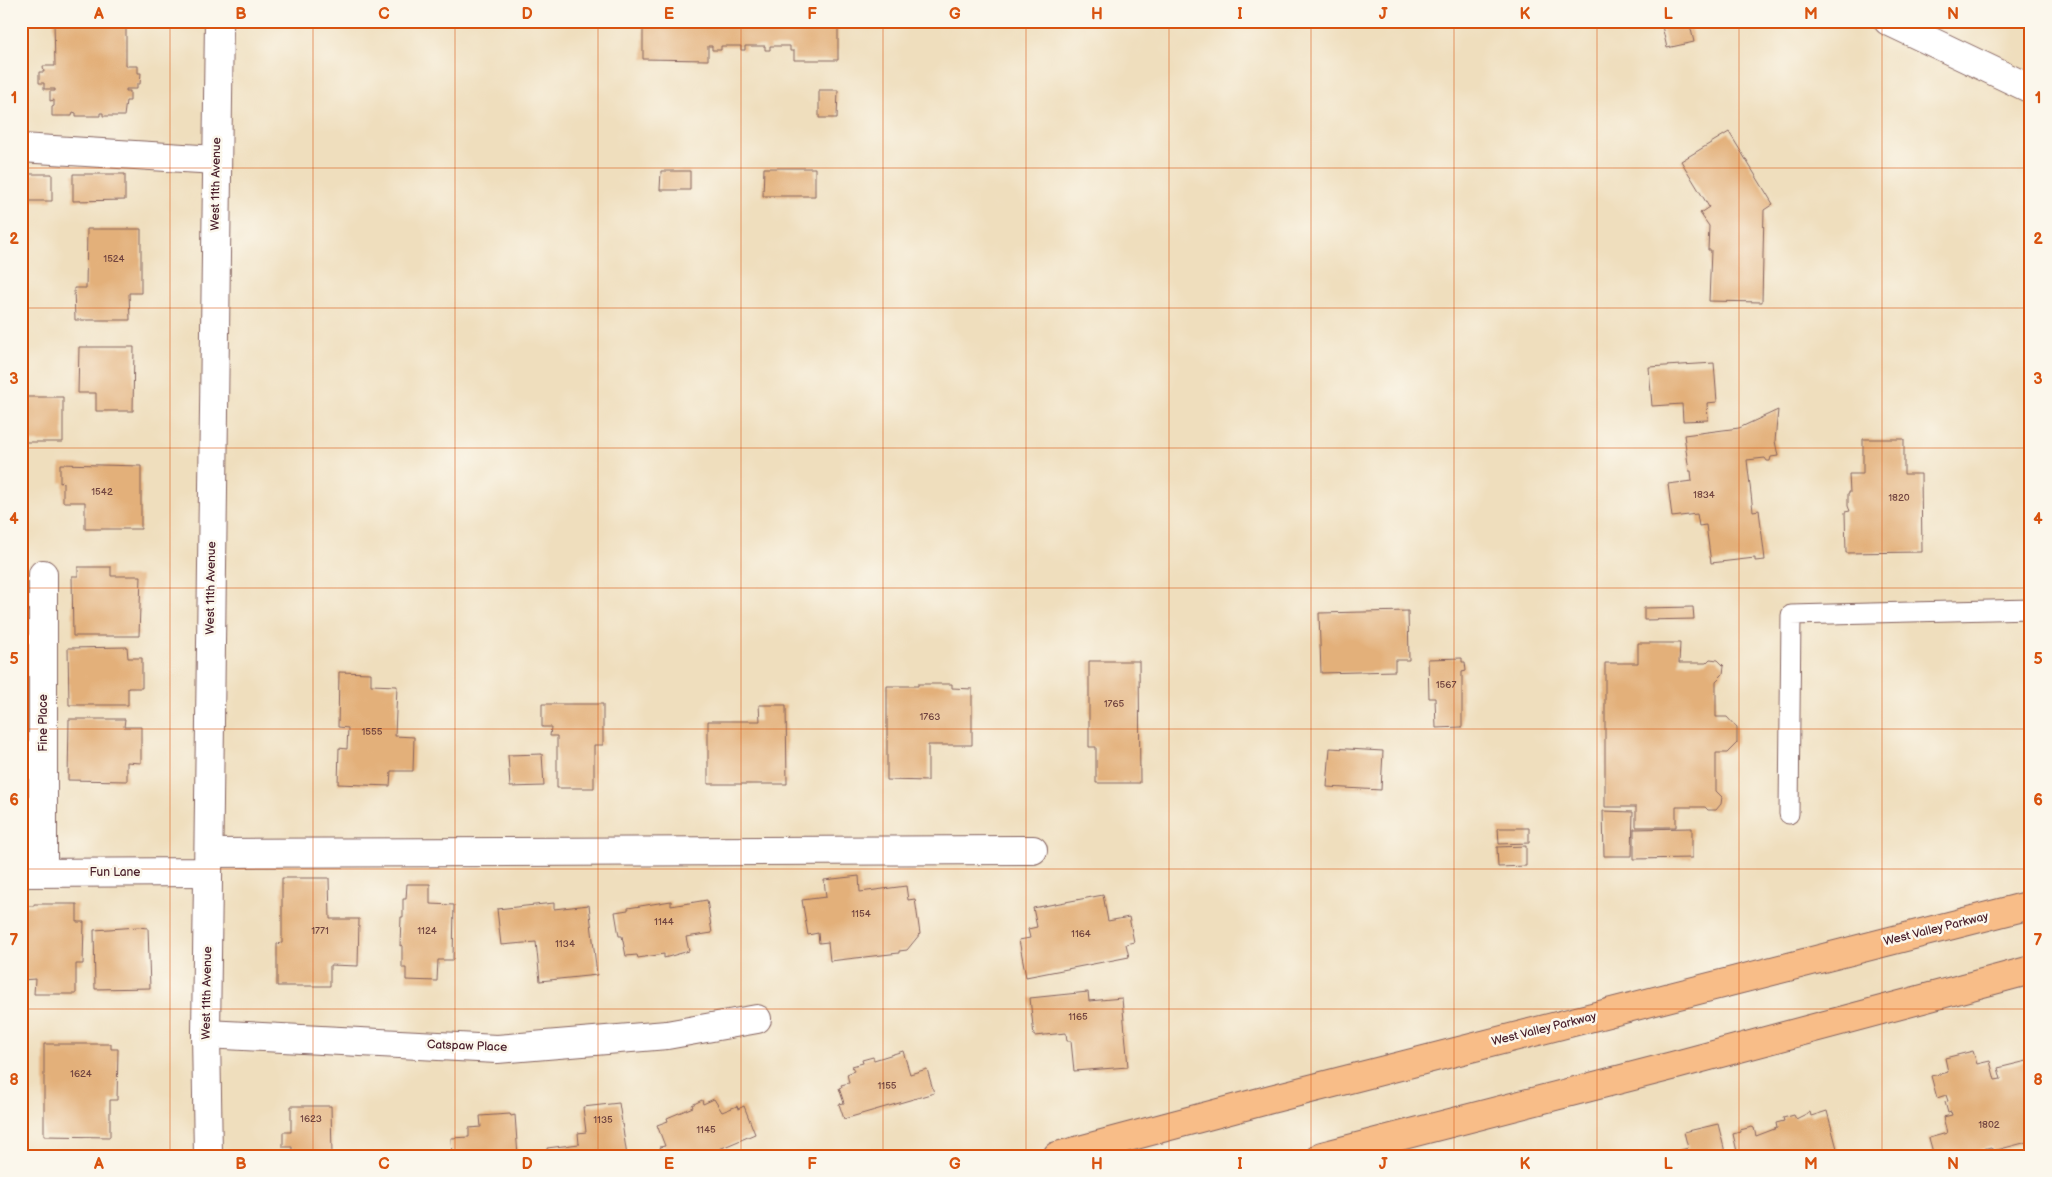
<svg xmlns="http://www.w3.org/2000/svg" width="2052" height="1177" font-family="'Balsamiq Sans',sans-serif">
<style>
.building{fill:#e3b07a}
.lines{fill:none;stroke-linecap:round;stroke-linejoin:round}
.service-casing{stroke:#84625e;stroke-width:21}
.minor-casing{stroke:#84625e;stroke-width:30}
.tertiary-casing{stroke:#84625e;stroke-width:30}
.primary-casing{stroke:#84625e;stroke-width:30}
.service{stroke:#fff;stroke-width:19}
.minor{stroke:#fff;stroke-width:28}
.tertiary{stroke:#fff;stroke-width:28}
.primary{stroke:#f8bd88;stroke-width:28}
.grid{fill:none;stroke:#d8530f;stroke-width:1;stroke-opacity:0.55}
.labels{text-anchor:middle;dominant-baseline:central;stroke-width:5;stroke-linejoin:round;paint-order:stroke}
.number-label{font-size:10px;fill:#70433f}
.street-label{font-size:12px;fill:#4a1f2b;stroke:#fbf7ec}
.neatline{fill:none;stroke:#d8530f;stroke-width:2}
.grid-label{font-size:16px;text-anchor:middle;font-weight:bold;fill:#d8530f}
</style>
<rect width="100%" height="100%" fill="#fbf7ec"/>
<filter id="ink" filterUnits="userSpaceOnUse"><feTurbulence type="fractalNoise" baseFrequency=".02" numOctaves="2"/><feDisplacementMap in="SourceGraphic" scale="10" xChannelSelector="R" yChannelSelector="G"/><feConvolveMatrix kernelMatrix="1 2 1 2 8 2 1 2 1" color-interpolation-filters="sRGB"/></filter>
<filter id="wash" filterUnits="userSpaceOnUse"><feTurbulence type="fractalNoise" baseFrequency=".0096" numOctaves="4" result="noise"/><feDisplacementMap in="SourceGraphic" scale="20" xChannelSelector="R" yChannelSelector="G"/><feGaussianBlur stdDeviation="1.12" result="paint"/><feColorMatrix in="noise" values="0 0 0 0 0 0 0 0 0 0 0 0 0 0 0 0 0 1.4 0 .05"/><feComposite in="paint" operator="in"/></filter>
<g filter="url(#wash)">
<rect width="100%" height="100%" fill="#efdebd"/>
<g id="blocks">
<path class="building" d="M54 21H138V24H126V66H138V73H141L140 84H137V89H126V91H130V101H126L124 116H103V113H100V116H76V113L73 112 72 116H52V107L54 106V100L50 101V91H55V89H44V83H39V72H44L43 66H55Z
M643 21H838V60H794V51H790V46H770V50H765V46H745V50H741V46H721V50H712V46H708V60L643 59Z
M1686 21H1689L1694 42 1667 48 1662 26Z
M819 90H838L837 118H819Z
M1729 132 1773 204 1764 210 1762 302 1709 301 1711 250H1708L1709 226 1700 213 1709 207 1681 161Z
M764 168H815V196H763Z
M661 171H690V190H660Z
M21 174H52V201H21Z
M73 174H125V200L73 201Z
M87 229H141V293H129L130 320H75L74 288H86Z
M79 347H134L133 411H96V393H78Z
M1714 363 1717 402 1707 403 1708 420 1683 421 1682 404 1652 406 1649 367Z
M21 397H63V442H21Z
M1778 410 1775 441 1778 456 1771 457 1770 461H1767L1765 458 1747 460 1753 511 1759 510 1765 560 1755 561V558L1711 563 1706 525 1699 526 1697 514 1672 517 1668 484 1692 481 1691 471H1689L1684 435 1739 428Z
M1863 439H1904V474H1921L1922 552 1846 553 1845 512 1850 511 1848 506V493H1850L1849 474H1863Z
M21 449H25L26 488 21 489Z
M60 464 141 466V529H85V502H63V482L60 483Z
M78 567H111V576H141L139 636H73L72 576H78Z
M1693 607 1694 619 1644 620V608Z
M1408 611 1409 660H1395V671L1321 673 1319 613Z
M1638 643H1680L1679 663H1706L1710 659 1718 660 1724 666 1723 674 1716 681V717H1727L1737 728V743L1727 753H1716V791L1722 797 1721 804 1716 810H1708L1705 807H1676V827H1636V807H1605V663H1638Z
M127 647 128 658H142V688H128V705H69L68 648Z
M1462 658V662H1465L1466 671 1462 672V727L1436 728 1435 698H1429L1428 659Z
M1089 661H1139L1140 783H1096V747H1089Z
M339 672 371 673V685L397 686 395 736 414 737 413 771H391L390 786 338 784 339 748 347 749 348 728 338 727Z
M918 684H952V688L972 689V745H928V781L887 780V686H918Z
M542 704H603V745H594V788H557V736H550L551 727H542Z
M759 705H786L787 784H708V721H760Z
M69 719H125L124 727H141V763L127 762V781L68 780Z
M1330 748 1383 751 1381 790 1327 787Z
M542 754 544 786 510 787 508 755Z
M1603 811 1633 812 1632 856H1604Z
M1498 828H1529V843L1499 844Z
M1692 828V858L1634 859V829Z
M1526 846V866L1498 867 1497 847Z
M859 876 860 892 906 886 908 900 915 899 920 934 907 950 899 951V953L830 961 828 942 819 943 818 933 808 935 802 900 826 897 824 880Z
M282 878H329L330 919H359L358 966 330 965V986H277V944L282 943Z
M407 884H430V904L454 905 453 960H438L437 981 406 980V968H402V945L400 946 401 917H403V899H406Z
M1103 895 1108 921 1129 917 1134 942 1126 944 1129 957 1026 977 1019 940 1030 938 1028 929 1037 927 1033 908Z
M707 900 712 933 686 937 689 951 664 958V954L638 958 637 955 626 956 622 936H619L615 912 628 910V908L671 901V906Z
M554 903V909L589 905 597 975 540 981 536 942 501 945 497 909Z
M34 904H77V922H84L83 964H76V994H34L35 979 21 980V906H34Z
M138 927 148 928 150 988 95 989 94 930Z
M1088 992 1089 1001 1122 998 1128 1067 1074 1071 1071 1041H1067L1066 1033 1034 1036 1030 998Z
M44 1044H111V1049H118L117 1100H110V1137L44 1136Z
M903 1051 910 1074 927 1069 934 1093 844 1119 839 1104 844 1103 839 1088 842 1087 841 1085 849 1083 847 1074 854 1071 852 1066 863 1063 862 1060 873 1057 874 1060Z
M1973 1051 1977 1064 1990 1061 1995 1080 2001 1079 1998 1068 2031 1060V1141L1993 1151 1991 1147 1979 1150 1980 1154 1972 1156H1934L1929 1138 1947 1133 1943 1117 1952 1115 1951 1112 1948 1113 1945 1102 1948 1101 1946 1095 1937 1098 1931 1076 1948 1072 1945 1058Z
M714 1099 722 1112 737 1106 738 1109 744 1106 755 1134 703 1156H664L660 1147 665 1146 657 1125 668 1121 667 1118 693 1107 692 1105 702 1100 703 1104Z
M619 1103 627 1156H548L547 1148 579 1144 578 1133 586 1132 583 1107Z
M291 1106H331L332 1156H292V1147H283V1132H291Z
M1827 1111 1839 1156H1738L1733 1134 1740 1132V1130L1752 1127 1754 1128 1756 1136 1777 1128 1776 1123 1784 1121 1783 1118 1794 1115 1796 1119 1810 1112 1811 1116Z
M510 1114 511 1116 515 1115 518 1156H452L451 1138 469 1137V1128L481 1127 480 1116Z
M1718 1124 1726 1156H1661L1688 1148 1684 1132Z"/>
</g>
</g>
<g filter="url(#ink)">
<use href="#blocks" fill-opacity="0" stroke="#84625e" stroke-width="1"/>
<g class="lines">
<defs>
<path id="service" d="M1789 814 1791 615 2031 609"/>
<path id="minor" d="M21 148 216 160
M43 574V872
M209 853 1033 850
M21 873 208 872
M206 1034 497 1049 667 1035 757 1019"/>
<path id="tertiary" d="M1888 21 2031 89
M208 1156 206 1034 219 21"/>
<path id="primary" d="M1057 1156 1271 1099 2031 905
M1322 1156 1676 1065 2031 970"/>
</defs>
<use href="#service" class="service-casing"/>
<use href="#minor" class="minor-casing"/>
<use href="#tertiary" class="tertiary-casing"/>
<use href="#primary" class="primary-casing"/>
<use href="#service" class="service"/>
<use href="#minor" class="minor"/>
<use href="#tertiary" class="tertiary"/>
<use href="#primary" class="primary"/>
</g>
</g>
<path class="grid" d="M170 21V1156M313 21V1156M455 21V1156M598 21V1156M741 21V1156M883 21V1156M1026 21V1156M1169 21V1156M1311 21V1156M1454 21V1156M1597 21V1156M1739 21V1156M1882 21V1156M21 168H2031M21 308H2031M21 448H2031M21 588H2031M21 729H2031M21 869H2031M21 1009H2031"/>
<g class="labels">
<g class="number-label">
<text x="114" y="259">1524</text>
<text x="102" y="492">1542</text>
<text x="1704" y="495">1834</text>
<text x="1899" y="498">1820</text>
<text x="1446" y="685">1567</text>
<text x="1114" y="704">1765</text>
<text x="930" y="717">1763</text>
<text x="372" y="732">1555</text>
<text x="861" y="914">1154</text>
<text x="664" y="922">1144</text>
<text x="320" y="931">1771</text>
<text x="427" y="931">1124</text>
<text x="1081" y="934">1164</text>
<text x="565" y="944">1134</text>
<text x="1078" y="1017">1165</text>
<text x="81" y="1074">1624</text>
<text x="887" y="1086">1155</text>
<text x="311" y="1119">1623</text>
<text x="603" y="1120">1135</text>
<text x="1989" y="1125">1802</text>
<text x="706" y="1130">1145</text>
</g>
<g class="street-label">
<text transform="translate(216 184) rotate(-89)">West 11th Avenue</text>
<text transform="translate(211 588) rotate(-89)">West 11th Avenue</text>
<text transform="translate(43 723) rotate(-90)">Fine Place</text>
<text x="115" y="872">Fun Lane</text>
<text transform="translate(1936 929) rotate(-14)">West Valley Parkway</text>
<text transform="translate(207 993) rotate(-89)">West 11th Avenue</text>
<text transform="translate(1544 1029) rotate(-14)">West Valley Parkway</text>
<text transform="translate(467 1046) rotate(2)">Catspaw Place</text>
</g>
</g>
<rect width="2052" height="1177" fill="none" stroke="#fbf7ec" stroke-width="55"/>
<rect x="28" y="28" width="1996" height="1122" class="neatline"/>
<g class="grid-label">
<text x="99" y="19">A</text>
<text x="241" y="19">B</text>
<text x="384" y="19">C</text>
<text x="527" y="19">D</text>
<text x="669" y="19">E</text>
<text x="812" y="19">F</text>
<text x="955" y="19">G</text>
<text x="1097" y="19">H</text>
<text x="1240" y="19">I</text>
<text x="1383" y="19">J</text>
<text x="1525" y="19">K</text>
<text x="1668" y="19">L</text>
<text x="1811" y="19">M</text>
<text x="1953" y="19">N</text>
<text x="14" y="103">1</text>
<text x="2038" y="103">1</text>
<text x="14" y="244">2</text>
<text x="2038" y="244">2</text>
<text x="14" y="384">3</text>
<text x="2038" y="384">3</text>
<text x="14" y="524">4</text>
<text x="2038" y="524">4</text>
<text x="14" y="664">5</text>
<text x="2038" y="664">5</text>
<text x="14" y="805">6</text>
<text x="2038" y="805">6</text>
<text x="14" y="945">7</text>
<text x="2038" y="945">7</text>
<text x="14" y="1085">8</text>
<text x="2038" y="1085">8</text>
<text x="99" y="1169">A</text>
<text x="241" y="1169">B</text>
<text x="384" y="1169">C</text>
<text x="527" y="1169">D</text>
<text x="669" y="1169">E</text>
<text x="812" y="1169">F</text>
<text x="955" y="1169">G</text>
<text x="1097" y="1169">H</text>
<text x="1240" y="1169">I</text>
<text x="1383" y="1169">J</text>
<text x="1525" y="1169">K</text>
<text x="1668" y="1169">L</text>
<text x="1811" y="1169">M</text>
<text x="1953" y="1169">N</text>
</g>
</svg>
